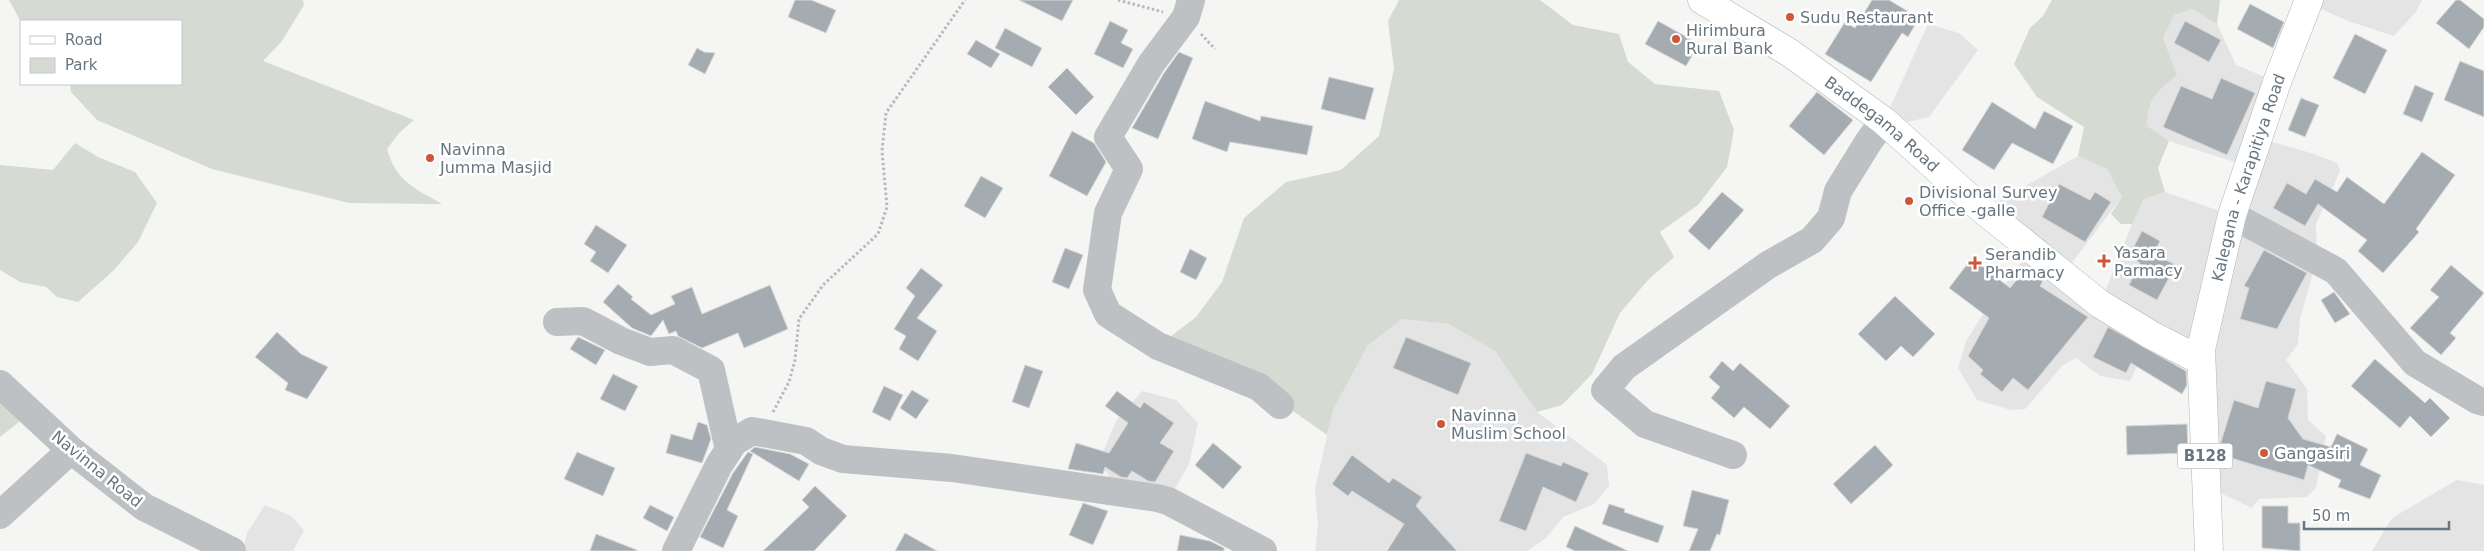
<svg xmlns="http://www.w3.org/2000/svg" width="2484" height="551" font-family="'DejaVu Sans',sans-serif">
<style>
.built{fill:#e3e4e3}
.green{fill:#d5dad2}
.building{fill:#a5acb1;stroke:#d7d7d5}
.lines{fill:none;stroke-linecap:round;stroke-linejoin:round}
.major-casing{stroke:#b1b5b8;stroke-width:29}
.path{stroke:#b7babc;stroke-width:3;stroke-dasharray:2.5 2.5;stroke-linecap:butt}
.minor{stroke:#bdc1c4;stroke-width:28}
.major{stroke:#fff;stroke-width:28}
.poi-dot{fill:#cf5739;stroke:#fff;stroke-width:2}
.labels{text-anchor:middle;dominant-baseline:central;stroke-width:5;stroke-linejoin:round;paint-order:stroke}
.shield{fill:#fff;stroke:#959fa6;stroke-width:1}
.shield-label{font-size:15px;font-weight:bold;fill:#687680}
.poi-label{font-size:16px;fill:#687680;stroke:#fff;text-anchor:start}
.street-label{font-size:16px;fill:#687680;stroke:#fff}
</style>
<rect width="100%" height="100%" fill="#f5f5f3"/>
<path class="built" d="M2301 0H2422L2416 12 2394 36 2348 21Z
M2192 9 2217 24 2236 65 2277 82 2257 138 2311 153 2337 163 2340 171 2316 224 2317 258 2300 319 2298 344 2286 360 2307 389 2308 420 2326 436 2316 488 2306 497 2259 499 2252 508 2206 486 2202 356 2151 336 2130 381 2100 376 2076 358 2063 365 2025 409 2011 410 1977 400 1958 368 1966 341 1987 308 2032 249 1983 210 2078 156 2107 169 2122 197 2064 273 2100 304 2132 224 2144 199 2165 192 2231 215 2247 166 2169 141 2147 126V110L2153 95 2177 75 2163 38 2174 15Z
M1928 24 1959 33 1978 50 1929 117 1890 126 1884 121Z
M1402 319 1449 324 1495 351 1537 412 1607 465 1609 486 1594 504 1563 517 1546 538 1527 551H1315L1318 526 1315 489 1333 410 1368 345Z
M1142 391 1176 400 1198 423 1189 464 1168 501 1113 491 1108 474 1098 464 1116 421Z
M2457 480 2484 485V551H2372L2392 518Z
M265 505 291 516 304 530 293 551H243L247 533Z"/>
<path class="green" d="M9 0H303L304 5 282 41 263 61 414 120 399 133 387 149C396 181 414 188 442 204L349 203 212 169 97 120 71 92 70 84H181V21L21 22Z
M1399 0H1540L1573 25 1619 34 1628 62 1655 84 1719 91 1734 130 1727 167 1698 205 1660 232 1674 257 1648 280 1620 313 1592 374 1562 405 1537 412 1495 351 1449 324 1402 319 1368 345 1333 410 1327 435 1259 387 1158 346 1196 317 1222 282 1244 218 1286 182 1341 170 1379 136 1394 69 1388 21Z
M2052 0H2220L2217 24 2192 9 2174 15 2163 38 2177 75C2157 92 2147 97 2147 126L2169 141 2158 168 2165 192 2144 199 2132 224H2121L2111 214 2122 197 2107 169 2078 156 2084 127 2037 97 2014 64 2030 28 2043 16Z
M75 143 98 157 135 172 157 203 138 242 113 271 78 302 57 297 46 287 20 282 0 270V165L53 170Z
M0 384 30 413 0 437Z"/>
<path class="building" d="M795 0H811L836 10 826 33 788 17Z
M1019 0H1073L1062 21Z
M1872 0H1889L1919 18 1908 37 1902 33 1871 82 1825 54 1845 22 1855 28Z
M2456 0H2460L2484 19V27L2469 49 2436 23Z
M2250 4 2284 22 2273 48 2237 29Z
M1110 21 1128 30 1121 43 1133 49 1123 68 1094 54Z
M1658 21 1699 44 1686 66 1645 44Z
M2185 21 2221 40 2209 62 2174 43Z
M1005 28 1042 48 1032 67 995 48Z
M2355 34 2387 50 2365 94 2333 78Z
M976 40 1000 54 991 68 967 54Z
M697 48 704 52 715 53 705 74 688 65Z
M1179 52 1193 58 1158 139 1132 128 1164 73Z
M2460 61 2484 71V117L2444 100Z
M1067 68 1094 97 1076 115 1048 87Z
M1329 77 1374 88 1365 120 1321 109Z
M2221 78 2255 93 2227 155 2163 127 2181 86 2212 99Z
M2415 85 2434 93 2422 122 2403 114Z
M1817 92 1853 120 1824 155 1789 126Z
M2301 98 2319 105 2305 137 2288 130Z
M1205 101 1260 121 1261 116 1313 126 1307 155 1230 142 1227 152 1192 139Z
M1992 102 2035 129 2044 111 2073 126 2053 164 2012 143 1994 170 1962 150Z
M1072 131 1094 143 1106 162 1087 196 1049 176Z
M2422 152 2455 175 2416 229 2419 232 2383 273 2358 251 2367 240 2318 204 2305 226 2273 208 2287 183 2306 194 2315 179 2337 192 2347 177 2384 204Z
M981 176 1003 188 985 218 964 206Z
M2059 184 2090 200 2095 192 2111 202 2085 242 2042 217Z
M1722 192 1744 210 1709 250 1688 231Z
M596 225 627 245 608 273 590 261 596 252 584 244Z
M2142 231 2160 241 2153 254 2176 265 2157 300 2129 285 2140 263 2129 256Z
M1065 248 1083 255 1069 289 1052 282Z
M1190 249 1207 258 1196 280 1180 272Z
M2264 250 2307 273 2277 329 2240 319 2249 288 2244 286Z
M1972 258 2010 288 2028 266 2044 279 2040 286 2088 317 2028 390 2013 378 2002 392 1980 374 1983 370 1968 356 1989 318 1949 288Z
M2451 265 2484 293 2450 333 2456 338 2441 355 2410 328 2439 297 2430 290Z
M921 268 943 285 917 318 937 331 918 361 899 349 906 336 894 329 915 296 906 288Z
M618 284 633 297 631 299 651 315 675 304 671 296 692 287 702 314 770 285 788 329 744 348 738 333 702 348 678 336 676 331 669 334 663 320 651 336 632 328 603 302Z
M2334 292 2350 314 2335 323 2321 300Z
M1895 296 1935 334 1913 357 1901 346 1886 361 1858 334Z
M2108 327 2186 371 2187 385 2182 394 2131 363 2126 373 2093 357Z
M277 332 301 354 328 367 307 399 285 390 288 383 255 357Z
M578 337 605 350 596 365 570 349Z
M1406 337 1471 363 1458 395 1393 368Z
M2375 359 2425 403 2430 398 2450 418 2431 437 2410 416 2400 428 2351 386Z
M1722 361 1733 371 1740 363 1790 406 1770 429 1744 407 1734 418 1711 398 1720 387 1709 377Z
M1025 365 1043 371 1029 408 1012 402Z
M613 374 638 386 625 411 600 399Z
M2266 381 2296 389 2288 418 2303 439 2331 447 2337 434 2368 449 2360 465 2381 475 2370 499 2338 487 2341 480 2308 465 2304 480 2221 455 2220 445 2234 400 2258 408Z
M884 386 903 395 890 421 872 412Z
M912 390 929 400 916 419 900 408Z
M1117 391 1140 408 1144 402 1174 423 1160 443 1174 451 1155 482 1148 481 1132 471 1127 478 1121 477 1105 467 1103 474 1068 469 1076 443 1109 453 1128 423 1105 406Z
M698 422 707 425 711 439 702 463 666 453 671 434 692 440Z
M2187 424 2188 453 2127 455 2126 426Z
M1213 443 1242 467 1223 489 1195 465Z
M1875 445 1893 465 1851 504 1833 484Z
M755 447 790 454 809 464 799 481 750 451Z
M577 452 615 468 603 496 564 479Z
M748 452 753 454 727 510 738 516 723 548 700 537 733 473Z
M1526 453 1561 466 1563 462 1589 473 1576 502 1543 487 1526 531 1499 521Z
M1352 455 1389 483 1393 478 1422 497 1416 506 1457 551H1387L1404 524 1352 491 1348 496 1332 484Z
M815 486 847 516 814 551H763L809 507 802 500Z
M1692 490 1729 500 1720 535 1717 534 1710 551H1689L1698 529 1683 526Z
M1083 503 1108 511 1093 545 1069 535Z
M1609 504 1625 509 1624 512 1664 526 1658 543 1602 524Z
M650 505 674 517 667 531 643 518Z
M2262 506H2288V523H2300V551L2262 548Z
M1575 526 1628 551H1575L1566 547Z
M905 533 937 551H895Z
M596 534 637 550V551H590Z
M1180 535 1210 541 1224 548V551H1177Z"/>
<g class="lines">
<defs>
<g id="major">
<path id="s1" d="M1702 0 1790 53 1884 121 1983 210 2100 304 2151 335 2200 360"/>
<path id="s2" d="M2209 551 2201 349 2232 215 2277 82 2309 0"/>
</g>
</defs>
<use href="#major" class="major-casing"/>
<path class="path" d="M1118 0 1163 12
M1201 34 1215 49
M773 412 789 382 795 360 799 319 823 285 878 234 887 207 882 151 886 113 965 0"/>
<path class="minor" d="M1191 0 1186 17 1151 64 1108 137 1129 169 1108 213 1097 290 1108 314 1158 346 1259 387 1280 405
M2232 215 2336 271 2415 363 2477 400 2484 402
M557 322 583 321 621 341 650 352 673 350 711 370 729 450
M0 384 71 450 144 507 232 551
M1733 455 1645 424 1605 390 1624 367 1768 265 1812 240 1831 218 1838 191 1869 141 1884 121
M0 515 71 450
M676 551 719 465 734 442 752 431 806 441 821 451 843 459 952 468 1157 498 1168 501 1263 551"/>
<use href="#major" class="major"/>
</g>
<g class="poi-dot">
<circle cx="1790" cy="17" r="5"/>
<circle cx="1676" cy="39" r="5"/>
<circle cx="430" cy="158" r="5"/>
<circle cx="1909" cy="201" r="5"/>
<path d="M2101.5 253.5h5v5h5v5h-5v5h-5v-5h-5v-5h5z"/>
<path d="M1972.5 255.5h5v5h5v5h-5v5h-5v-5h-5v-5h5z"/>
<circle cx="1441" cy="424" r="5"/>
<circle cx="2264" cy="453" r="5"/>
</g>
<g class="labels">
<rect class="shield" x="2177.5" y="443.5" width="55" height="25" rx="4"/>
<g class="shield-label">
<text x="2205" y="456">B128</text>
</g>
<g class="poi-label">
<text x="1800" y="17">Sudu Restaurant</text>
<text x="1686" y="30">Hirimbura<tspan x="1686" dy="18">Rural Bank</tspan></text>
<text x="440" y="149">Navinna<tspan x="440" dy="18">Jumma Masjid</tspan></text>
<text x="1919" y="192">Divisional Survey<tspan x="1919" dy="18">Office -galle</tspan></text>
<text x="2114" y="252">Yasara<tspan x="2114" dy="18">Parmacy</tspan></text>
<text x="1985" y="254">Serandib<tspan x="1985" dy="18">Pharmacy</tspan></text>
<text x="1451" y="415">Navinna<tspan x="1451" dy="18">Muslim School</tspan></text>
<text x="2274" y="453">Gangasiri</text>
</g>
<g class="street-label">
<text stroke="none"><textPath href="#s1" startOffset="219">Baddegama Road</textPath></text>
<text stroke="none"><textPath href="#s2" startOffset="380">Kalegana - Karapitiya Road</textPath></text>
<text transform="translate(97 469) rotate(39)">Navinna Road</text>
</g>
</g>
<rect x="20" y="20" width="162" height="65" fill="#ffffff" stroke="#c3c8cc"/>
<rect x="30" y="36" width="25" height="8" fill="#ffffff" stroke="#c3c8cc"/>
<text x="65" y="45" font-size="15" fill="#687680">Road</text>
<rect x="30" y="58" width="25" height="15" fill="#d5dad2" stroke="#c3c8cc"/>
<text x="65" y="70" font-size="15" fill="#687680">Park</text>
<path d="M2304 521v8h145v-8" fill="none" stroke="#687680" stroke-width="2.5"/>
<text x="2312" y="521" font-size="15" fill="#687680" stroke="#ffffff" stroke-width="4" paint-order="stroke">50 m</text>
</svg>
